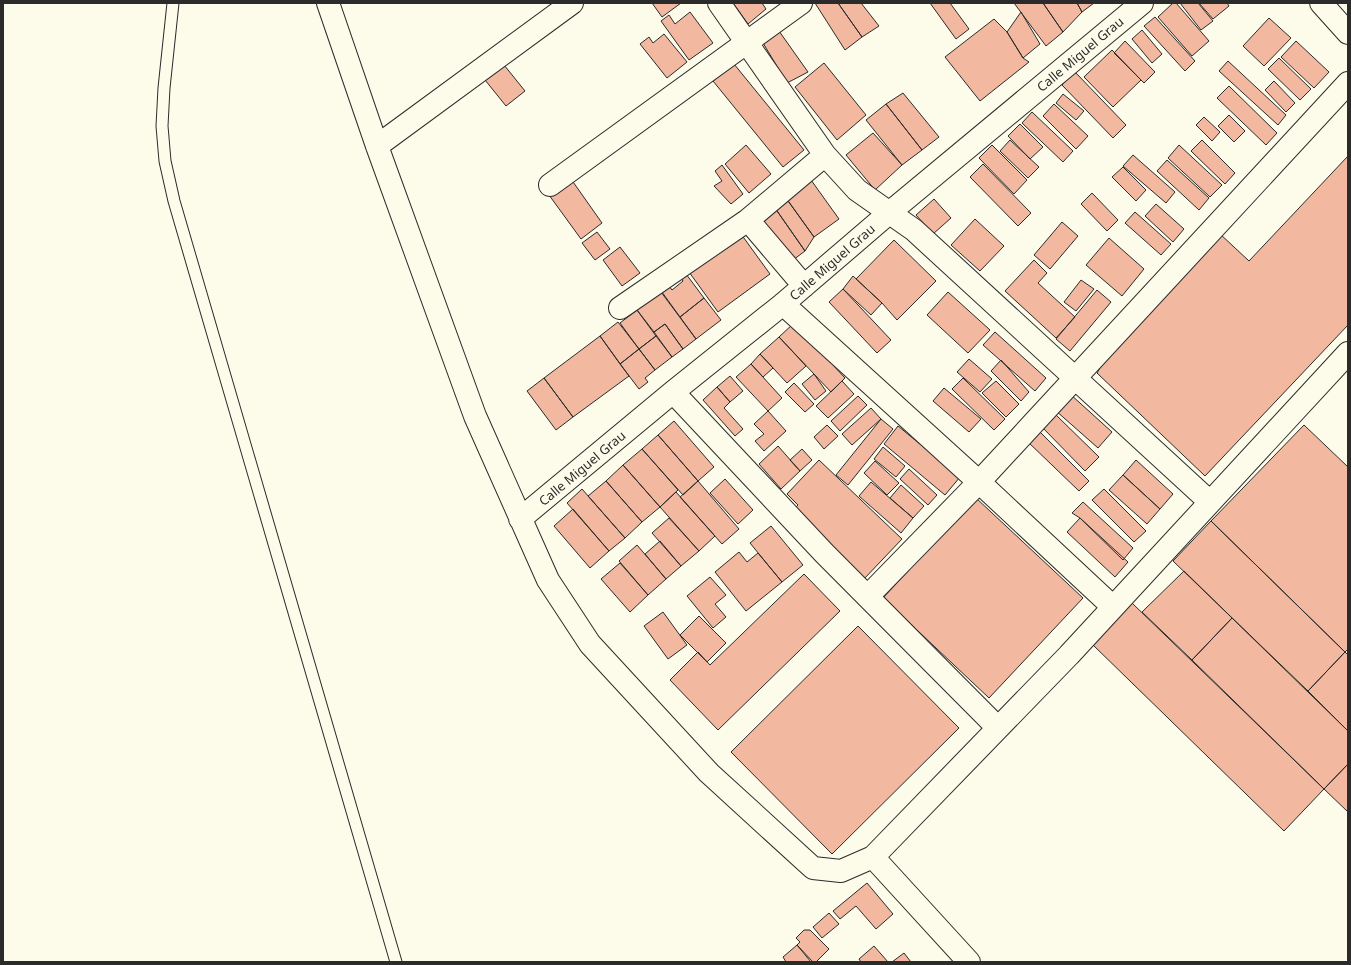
<svg xmlns="http://www.w3.org/2000/svg" width="1351" height="965" font-family="'Noto Sans',sans-serif">
<style>
.building{fill:#f2b8a0;stroke:#2b2b2b}
.lines{fill:none;stroke-linecap:round;stroke-linejoin:round}
.lane-casing{stroke:#2b2b2b;stroke-width:13}
.street-casing{stroke:#2b2b2b;stroke-width:24}
.lane{stroke:#fdfbea;stroke-width:11}
.street{stroke:#fdfbea;stroke-width:22}
.labels{text-anchor:middle;dominant-baseline:central;stroke-width:3;stroke-linejoin:round;paint-order:stroke}
.street-label{font-size:13px;fill:#2b2b2b;stroke:#fdfbea}
</style>
<rect width="100%" height="100%" fill="#fdfbea"/>
<path class="building" d="M652 3H681L662 17Z
M733 3H762L766 9 748 24Z
M815 3H838L862 37 845 50Z
M838 3H861L879 26 862 37Z
M930 3H950L969 29 956 39Z
M1014 3H1043L1063 32 1046 46Z
M1043 3H1077L1082 12 1063 32Z
M1077 3H1094L1082 12Z
M1173 3H1176L1209 41 1192 56 1158 17Z
M1180 3H1198L1213 21 1201 30Z
M1199 3H1227L1229 6 1213 19Z
M690 12 713 43 689 60 661 21 669 15 675 24Z
M1021 12 1040 44 1023 58 1007 32Z
M1155 17 1195 61 1185 71 1144 26Z
M1269 18 1291 38 1264 66 1243 46Z
M994 19 1007 32 1023 58 1029 62 980 101 945 57Z
M1142 30 1162 54 1152 63 1132 39Z
M779 31 808 72 787 83 763 43Z
M664 34 687 62 667 78 640 44 649 37 653 43Z
M1125 41 1155 72 1144 83 1114 53Z
M1296 41 1329 72 1314 88 1281 57Z
M1112 50 1141 80 1113 107 1084 77Z
M1279 58 1311 89 1300 100 1268 69Z
M500 60 525 91 506 106 481 75Z
M1228 61 1286 115 1278 125 1219 71Z
M824 63 866 115 837 140 795 87Z
M734 64 804 150 783 167 713 81Z
M1075 72 1126 125 1113 138 1062 85Z
M1274 81 1295 103 1286 112 1265 90Z
M1229 86 1277 133 1266 145 1217 98Z
M903 93 939 137 922 150 886 104Z
M1063 94 1084 111 1076 120 1056 103Z
M886 104 922 150 902 165 866 120Z
M1054 104 1088 136 1076 149 1043 116Z
M1032 112 1073 151 1063 162 1022 123Z
M1229 115 1245 131 1234 142 1218 126Z
M1204 117 1220 132 1212 141 1196 125Z
M1020 124 1043 147 1030 159 1008 136Z
M873 133 902 165 875 190 846 155Z
M1010 140 1039 167 1028 178 1000 151Z
M1202 140 1235 173 1225 184 1191 151Z
M746 145 771 174 749 193 725 164Z
M992 145 1027 180 1014 194 979 158Z
M1179 145 1222 185 1210 197 1168 158Z
M1133 155 1175 192 1166 203 1123 166Z
M1348 156V325L1205 476 1097 373 1108 354 1219 233 1249 261Z
M1167 160 1209 198 1199 210 1157 171Z
M983 164 1031 213 1018 226 970 177Z
M722 165 743 194 731 204 714 186 722 181 715 171Z
M1123 167 1146 190 1136 201 1112 177Z
M571 179 602 223 581 239 549 195Z
M811 180 839 219 814 237 786 198Z
M1092 193 1118 220 1107 231 1081 204Z
M786 198 814 237 805 251 775 208Z
M934 199 951 218 933 234 916 215Z
M1156 204 1184 229 1173 242 1145 216Z
M775 208 805 251 793 260 761 219Z
M1135 212 1171 244 1161 255 1125 223Z
M975 219 1004 246 980 271 951 245Z
M1062 222 1078 236 1050 269 1034 255Z
M597 232 610 249 595 260 582 243Z
M741 234 770 274 718 312 689 272Z
M1109 238 1144 269 1122 296 1086 265Z
M894 240 936 281 897 320 882 303 856 279Z
M620 247 640 273 622 286 603 260Z
M1034 260 1047 273 1038 283 1075 317 1056 338 1005 291Z
M686 274 704 298 680 317 659 288 666 282 672 290 683 281 681 278Z
M853 276 882 303 871 315 843 289Z
M1081 280 1094 289 1076 311 1064 302Z
M843 289 891 340 877 353 829 302Z
M1097 290 1111 302 1070 351 1056 339Z
M661 292 696 339 683 349 665 324 654 332 637 310Z
M948 292 990 330 968 353 927 315Z
M704 298 721 320 696 339 680 317Z
M637 310 656 336 639 349 620 323Z
M618 322 639 349 620 364 600 336Z
M794 323 845 378 831 392 779 337Z
M665 324 683 349 672 357 654 332Z
M995 332 1046 378 1035 391 983 345Z
M600 336 629 376 573 417 544 378Z
M656 336 672 357 655 370 639 349Z
M779 337 806 366 787 383 760 354Z
M639 349 655 370 645 378 648 382 639 389 620 364Z
M760 354 773 368 763 377 751 364Z
M969 359 992 379 980 392 957 372Z
M1001 360 1029 392 1021 401 991 371Z
M751 364 782 398 768 411 736 377Z
M814 374 826 391 815 400 802 384Z
M730 376 743 391 730 402 717 387Z
M544 378 573 417 556 430 527 391Z
M963 378 1005 419 994 430 952 389Z
M842 381 854 394 828 418 816 406Z
M996 381 1019 404 1006 417 982 393Z
M794 383 814 404 805 412 785 392Z
M717 387 730 402 724 408 743 429 735 436 703 400Z
M944 388 981 419 969 432 933 401Z
M1070 394 1112 432 1098 448 1055 410Z
M858 396 867 405 840 431 831 421Z
M871 408 881 419 852 445 842 434Z
M768 411 786 431 764 451 755 441 764 434 754 424Z
M1054 413 1099 457 1085 471 1041 426Z
M881 419 893 429 848 485 836 475Z
M674 421 714 467 698 481 658 435Z
M827 425 838 436 824 449 814 437Z
M1304 425 1348 467V649L1345 652 1211 521Z
M898 426 960 477 945 495 884 444Z
M1038 430 1089 481 1079 491 1027 441Z
M658 435 698 481 683 495 642 449Z
M778 446 800 471 781 489 759 464Z
M883 447 905 466 896 477 874 459Z
M642 449 678 490 660 507 623 465Z
M802 449 812 460 800 471 790 460Z
M819 460 902 539 863 580 791 512 798 505 787 494Z
M1136 460 1173 494 1160 509 1123 475Z
M875 461 899 483 887 495 864 473Z
M623 465 660 507 642 522 606 481Z
M909 469 937 495 928 505 900 479Z
M1123 475 1160 509 1147 524 1109 490Z
M725 479 753 510 738 524 710 493Z
M606 481 642 522 625 538 588 496Z
M698 481 739 529 722 544 680 497Z
M871 482 913 518 901 533 859 496Z
M901 485 924 506 913 518 890 498Z
M582 489 625 538 609 551 567 503Z
M1104 489 1146 531 1134 542 1092 500Z
M676 492 715 536 699 551 660 507Z
M976 498 1083 598 989 698 883 598Z
M1083 502 1133 548 1123 560 1080 518 1072 513Z
M573 509 609 551 590 568 554 526Z
M669 518 699 551 681 566 652 533Z
M1080 518 1128 562 1115 577 1067 532Z
M1211 521 1345 652 1308 691 1173 561Z
M771 526 803 565 782 582 750 543Z
M660 541 681 566 666 579 645 554Z
M637 545 666 579 648 595 619 561Z
M739 552 747 562 758 553 782 582 746 611 715 572Z
M620 563 648 595 630 612 601 579Z
M1184 571 1232 618 1192 660 1142 612Z
M804 574 840 611 718 730 670 680 698 652 710 665Z
M710 577 726 595 715 604 726 617 713 628 687 596Z
M1132 603 1324 789 1284 831 1092 644Z
M663 612 687 645 668 659 644 626Z
M699 616 726 643 707 662 680 635Z
M1232 618 1348 731V764L1324 789 1192 660Z
M858 626 959 728 832 854 731 752Z
M1345 652 1348 655V731L1308 691Z
M1348 764V812L1324 789Z
M867 883 893 914 876 929 856 906 840 919 833 911Z
M829 913 839 924 822 938 813 927Z
M804 930H810L829 949 816 962H813L797 945 800 942 796 938Z
M797 945 811 962H786L783 957Z
M874 946 888 962H861L859 959Z
M904 953 911 962H892Z"/>
<g class="lines">
<defs>
<path id="lane" d="M173 3 164 88 162 126 165 161 174 201 396 962"/>
<path id="street" d="M328 3 377 146 475 416 548 580 590 644 709 773 813 868 841 871 873 857 1069 655 1348 353
M719 3 825 155 857 190 914 230 1210 502
M1321 3 1348 33
M377 146 572 3
M550 185 801 3
M748 220 804 286
M783 304 979 482 1113 607
M620 308 748 220 825 155
M673 392 824 553 998 728
M520 519 673 392 783 304 889 213 1142 3
M868 596 979 482 1348 83
M873 857 969 962"/>
</defs>
<use href="#lane" class="lane-casing"/>
<use href="#street" class="street-casing"/>
<use href="#lane" class="lane"/>
<use href="#street" class="street"/>
</g>
<g class="labels">
<g class="street-label">
<text transform="translate(1080 54) rotate(-40)">Calle Miguel Grau</text>
<text transform="translate(832 262) rotate(-41)">Calle Miguel Grau</text>
<text transform="translate(582 468) rotate(-40)">Calle Miguel Grau</text>
</g>
</g>
<rect width="1351" height="965" fill="none" stroke="#2b2b2b" stroke-width="8"/>
</svg>
